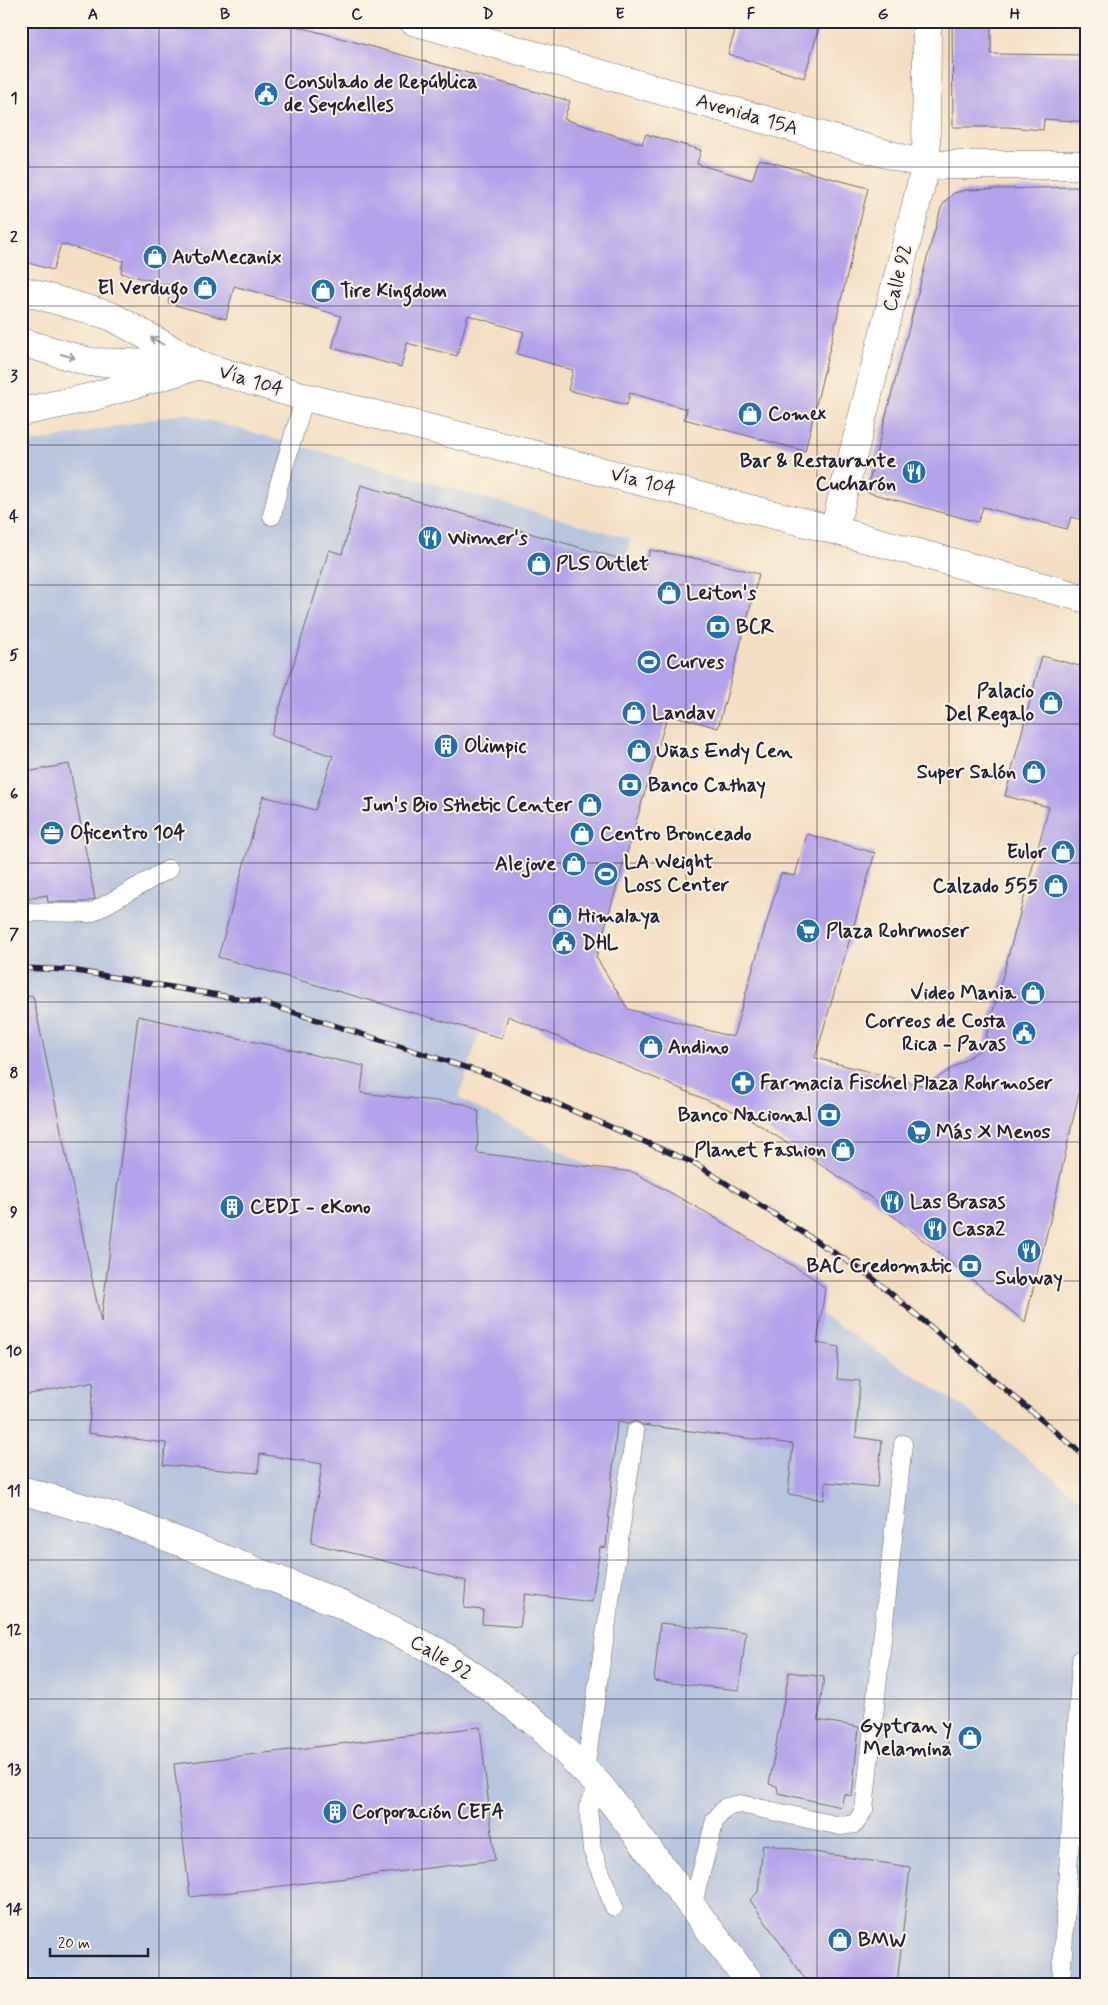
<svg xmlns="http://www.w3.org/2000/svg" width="1108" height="2005" font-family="Mynerve,sans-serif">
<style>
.industrial{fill:#b8c5de}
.building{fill:#b2a3ea}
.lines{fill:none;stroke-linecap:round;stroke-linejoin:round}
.service-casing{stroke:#6c646a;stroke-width:19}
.minor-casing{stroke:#6c646a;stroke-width:29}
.tertiary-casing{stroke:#6c646a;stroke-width:29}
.secondary-casing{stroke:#6c646a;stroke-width:29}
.service{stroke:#fff;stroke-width:18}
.minor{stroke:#fff;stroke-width:28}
.tertiary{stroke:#fff;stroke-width:28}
.secondary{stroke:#fff;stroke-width:28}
.rail-casing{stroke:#22223b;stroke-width:5.5}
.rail{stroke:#fcf5e5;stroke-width:4;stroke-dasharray:11;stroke-linecap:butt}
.oneway{stroke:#9c9ca7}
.grid{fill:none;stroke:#22223b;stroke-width:1;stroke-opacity:0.55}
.labels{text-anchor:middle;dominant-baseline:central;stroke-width:4;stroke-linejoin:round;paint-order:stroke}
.poi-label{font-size:20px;font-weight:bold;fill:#22223b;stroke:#fcf5e5;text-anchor:start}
.street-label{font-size:20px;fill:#22223b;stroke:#fcf5e5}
.neatline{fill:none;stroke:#22223b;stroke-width:2}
.grid-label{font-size:16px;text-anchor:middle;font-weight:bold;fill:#22223b}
</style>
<rect width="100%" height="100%" fill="#fcf5e5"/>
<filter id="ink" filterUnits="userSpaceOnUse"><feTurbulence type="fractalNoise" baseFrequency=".02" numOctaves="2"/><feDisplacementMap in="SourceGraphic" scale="10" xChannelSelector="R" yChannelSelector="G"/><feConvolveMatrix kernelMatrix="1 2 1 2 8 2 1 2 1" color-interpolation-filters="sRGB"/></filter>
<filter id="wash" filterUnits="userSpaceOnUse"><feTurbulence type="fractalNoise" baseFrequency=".0096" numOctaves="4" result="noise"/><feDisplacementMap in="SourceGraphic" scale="20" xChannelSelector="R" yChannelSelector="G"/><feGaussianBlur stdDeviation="1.12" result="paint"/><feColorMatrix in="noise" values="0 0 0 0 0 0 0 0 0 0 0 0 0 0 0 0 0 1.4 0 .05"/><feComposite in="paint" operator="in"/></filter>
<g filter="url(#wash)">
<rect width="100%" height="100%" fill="#f4dec2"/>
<path class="industrial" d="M183 413 631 539 459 1098 640 1193 846 1331 965 1408 1087 1505V1984H21V445Z
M1087 1334V1389L1077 1377Z"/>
<g id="blocks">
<path class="building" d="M21 21H278L570 101 564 119 642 144 646 134 701 150 697 164 752 180 759 159 868 188 805 451 684 419 687 409 630 393 627 405 568 390 573 370 517 354 524 332 468 315 457 356 407 343 401 367 332 348 341 316 293 302 234 286 226 319 168 303 172 286 121 273 123 261 61 244 53 270 21 261Z
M738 21H821L804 78 728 54Z
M952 21H991V54L1087 55V122L1044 119 1043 130 1009 127H953Z
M1073 187 1087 188V521L1071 517 1067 529 983 507 978 522 866 492 926 262 941 208 946 200 954 193 966 190Z
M361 485 645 566 650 550 709 561 759 574 718 728 668 714 596 957 628 1009 733 1037 781 873 795 876 807 834 875 853 815 1058 925 1086 983 1048 1049 807 1005 796 1042 656 1087 668V1057L1054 1204 1025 1322 867 1195 747 1117 508 1016 502 1038 218 957 263 796 315 810 333 756 271 736 329 550 342 554Z
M69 764 95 899 85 902H48L47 895 21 900V773Z
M33 996 101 1322 138 1016 364 1066 361 1093 465 1104 479 1112 477 1153 633 1172 709 1214 816 1280 825 1289 817 1343 839 1347 837 1379 860 1381 856 1437 882 1441 877 1487 826 1482 824 1500 788 1494 793 1444 643 1425 636 1421 629 1424 617 1422 606 1548 600 1547 592 1602 525 1594 520 1627 482 1624 483 1610 464 1608 466 1581 311 1543 322 1464 260 1454 258 1473 163 1465 166 1443 88 1433 94 1381 21 1396V997Z
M660 1623 746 1632 739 1690 654 1681Z
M789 1672 824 1677 818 1720 859 1727 852 1796 844 1794 841 1807 778 1793 777 1786 769 1784Z
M480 1727 495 1860 190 1897 174 1764Z
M763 1844 910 1867 897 1984H809L750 1900 758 1892Z"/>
</g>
</g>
<g filter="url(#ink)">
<use href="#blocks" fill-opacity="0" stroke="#6c646a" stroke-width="1"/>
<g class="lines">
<defs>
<path id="service" d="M272 516 279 484 305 397
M21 912 91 913 169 869
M585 1771 635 1432
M600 1786 588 1807 592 1850 614 1907
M692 1907 715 1820 726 1807 740 1804 840 1826 855 1824 864 1810 903 1444
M1061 1984 1081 1659"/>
<path id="minor" d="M413 21 926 165H1087
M21 412 88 398 193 367
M834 530 926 165 927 21"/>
<path id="tertiary" d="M21 1490 112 1516 336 1602 438 1652 488 1686 541 1727 600 1786 751 1984"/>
<path id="secondary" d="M21 290 111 316 199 365 305 397 834 530 1087 599
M21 342 90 362 194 365"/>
</defs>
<use href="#service" class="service-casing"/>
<use href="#minor" class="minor-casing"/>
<use href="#tertiary" class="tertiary-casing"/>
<use href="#secondary" class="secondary-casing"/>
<use href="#service" class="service"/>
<use href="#minor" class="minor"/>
<use href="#tertiary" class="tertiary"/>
<use href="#secondary" class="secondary"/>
<defs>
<path id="rail" d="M21 968 71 970 264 1003 493 1076 696 1164 869 1275 1087 1458"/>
</defs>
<use href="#rail" class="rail-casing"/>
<use href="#rail" class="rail"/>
</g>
<defs><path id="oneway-shaft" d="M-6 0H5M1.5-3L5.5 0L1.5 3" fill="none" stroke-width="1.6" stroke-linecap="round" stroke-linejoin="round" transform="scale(1.25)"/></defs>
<g class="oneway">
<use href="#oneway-shaft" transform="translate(157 341) rotate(-151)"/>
<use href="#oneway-shaft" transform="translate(68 356) rotate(16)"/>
</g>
</g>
<path class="grid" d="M159 21V1984M291 21V1984M422 21V1984M554 21V1984M686 21V1984M817 21V1984M949 21V1984M21 167H1087M21 306H1087M21 445H1087M21 585H1087M21 724H1087M21 863H1087M21 1002H1087M21 1142H1087M21 1281H1087M21 1420H1087M21 1560H1087M21 1699H1087M21 1838H1087"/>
<defs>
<symbol id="civic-disc" viewBox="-11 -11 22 22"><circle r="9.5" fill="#1f6fb2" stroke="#fcf5e5"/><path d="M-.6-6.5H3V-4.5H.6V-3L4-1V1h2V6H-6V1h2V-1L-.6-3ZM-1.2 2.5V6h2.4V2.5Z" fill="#fff"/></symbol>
<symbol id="shop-disc" viewBox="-11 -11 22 22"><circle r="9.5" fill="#1f6fb2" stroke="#fcf5e5"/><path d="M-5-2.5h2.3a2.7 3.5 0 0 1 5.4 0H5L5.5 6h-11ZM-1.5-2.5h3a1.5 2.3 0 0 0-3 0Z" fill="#fff"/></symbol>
<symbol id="restaurant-disc" viewBox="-11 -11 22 22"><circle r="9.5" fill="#1f6fb2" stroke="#fcf5e5"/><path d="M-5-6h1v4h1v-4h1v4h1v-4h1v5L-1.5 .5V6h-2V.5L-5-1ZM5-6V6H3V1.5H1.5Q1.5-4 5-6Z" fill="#fff"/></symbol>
<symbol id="bank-disc" viewBox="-11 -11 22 22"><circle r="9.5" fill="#1f6fb2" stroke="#fcf5e5"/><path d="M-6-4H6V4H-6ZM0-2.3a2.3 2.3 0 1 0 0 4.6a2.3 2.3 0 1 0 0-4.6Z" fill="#fff"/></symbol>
<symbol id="stadium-disc" viewBox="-11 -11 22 22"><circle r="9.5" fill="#1f6fb2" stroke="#fcf5e5"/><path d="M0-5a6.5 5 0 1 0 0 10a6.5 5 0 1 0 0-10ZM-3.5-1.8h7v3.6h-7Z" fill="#fff"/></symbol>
<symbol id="building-disc" viewBox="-11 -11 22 22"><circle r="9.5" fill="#1f6fb2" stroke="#fcf5e5"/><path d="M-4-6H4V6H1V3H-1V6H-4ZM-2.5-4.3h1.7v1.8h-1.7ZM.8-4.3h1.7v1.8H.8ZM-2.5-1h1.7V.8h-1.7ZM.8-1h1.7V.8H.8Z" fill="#fff"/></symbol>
<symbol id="office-disc" viewBox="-11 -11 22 22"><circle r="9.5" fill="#1f6fb2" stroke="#fcf5e5"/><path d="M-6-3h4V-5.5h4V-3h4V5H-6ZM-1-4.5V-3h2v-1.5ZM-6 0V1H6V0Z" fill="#fff"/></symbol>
<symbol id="supermarket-disc" viewBox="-11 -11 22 22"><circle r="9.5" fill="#1f6fb2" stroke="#fcf5e5"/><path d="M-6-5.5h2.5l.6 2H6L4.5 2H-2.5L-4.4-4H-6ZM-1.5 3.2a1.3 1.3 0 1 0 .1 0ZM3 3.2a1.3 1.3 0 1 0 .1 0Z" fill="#fff"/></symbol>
<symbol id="pharmacy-disc" viewBox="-11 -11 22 22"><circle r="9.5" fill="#1f6fb2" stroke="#fcf5e5"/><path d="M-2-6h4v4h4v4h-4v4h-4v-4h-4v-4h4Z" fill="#fff"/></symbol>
</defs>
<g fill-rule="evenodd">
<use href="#civic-disc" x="252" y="80" width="28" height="28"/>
<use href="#shop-disc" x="141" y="243" width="28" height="28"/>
<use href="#shop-disc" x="191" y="274" width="28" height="28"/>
<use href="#shop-disc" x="309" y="277" width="28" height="28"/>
<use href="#shop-disc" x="736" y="400" width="28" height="28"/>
<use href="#restaurant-disc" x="900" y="458" width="28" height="28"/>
<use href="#restaurant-disc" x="416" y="524" width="28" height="28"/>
<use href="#shop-disc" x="525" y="550" width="28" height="28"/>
<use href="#shop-disc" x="655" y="579" width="28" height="28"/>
<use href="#bank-disc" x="704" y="613" width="28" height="28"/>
<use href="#stadium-disc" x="635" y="648" width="28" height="28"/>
<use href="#shop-disc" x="1037" y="689" width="28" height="28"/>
<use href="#shop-disc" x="620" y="699" width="28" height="28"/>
<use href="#building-disc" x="432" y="732" width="28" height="28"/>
<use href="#shop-disc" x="625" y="737" width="28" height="28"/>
<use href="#shop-disc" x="1020" y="758" width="28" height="28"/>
<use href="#bank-disc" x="616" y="771" width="28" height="28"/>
<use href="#shop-disc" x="576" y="791" width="28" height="28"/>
<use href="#office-disc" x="38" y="819" width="28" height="28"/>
<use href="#shop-disc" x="568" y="820" width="28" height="28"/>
<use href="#shop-disc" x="1049" y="838" width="28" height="28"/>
<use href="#shop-disc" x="560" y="850" width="28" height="28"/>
<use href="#stadium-disc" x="592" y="860" width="28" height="28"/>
<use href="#shop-disc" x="1042" y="872" width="28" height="28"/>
<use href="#shop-disc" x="546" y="902" width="28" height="28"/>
<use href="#supermarket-disc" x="794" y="917" width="28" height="28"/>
<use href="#civic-disc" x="550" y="929" width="28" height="28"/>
<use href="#shop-disc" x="1019" y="979" width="28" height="28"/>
<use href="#civic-disc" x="1010" y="1019" width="28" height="28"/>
<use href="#shop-disc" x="637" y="1033" width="28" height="28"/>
<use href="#pharmacy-disc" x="729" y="1069" width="28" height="28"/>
<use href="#bank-disc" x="815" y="1101" width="28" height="28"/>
<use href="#supermarket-disc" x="905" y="1118" width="28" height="28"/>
<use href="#shop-disc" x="829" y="1136" width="28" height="28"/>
<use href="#restaurant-disc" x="878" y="1188" width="28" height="28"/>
<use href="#building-disc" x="218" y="1193" width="28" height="28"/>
<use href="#restaurant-disc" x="921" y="1215" width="28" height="28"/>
<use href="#restaurant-disc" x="1015" y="1237" width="28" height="28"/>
<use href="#bank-disc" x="956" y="1252" width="28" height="28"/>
<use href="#shop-disc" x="956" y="1724" width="28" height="28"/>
<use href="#building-disc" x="321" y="1798" width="28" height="28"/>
<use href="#shop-disc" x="826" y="1926" width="28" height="28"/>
</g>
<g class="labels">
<g class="poi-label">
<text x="284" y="82">Consulado de República<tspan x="284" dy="23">de Seychelles</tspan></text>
<text x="172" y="257">AutoMecanix</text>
<text x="188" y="288" text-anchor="end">El Verdugo</text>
<text x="340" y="291">Tire Kingdom</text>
<text x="768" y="414">Comex</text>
<text x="896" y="461" text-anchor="end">Bar &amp; Restaurante<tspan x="896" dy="23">Cucharón</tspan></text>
<text x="448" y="538">Winner's</text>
<text x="556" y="564">PLS Outlet</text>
<text x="686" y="593">Leiton's</text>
<text x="736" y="627">BCR</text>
<text x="666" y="662">Curves</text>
<text x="1034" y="691" text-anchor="end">Palacio<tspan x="1034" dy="23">Del Regalo</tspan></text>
<text x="652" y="713">Landav</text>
<text x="464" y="746">Olimpic</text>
<text x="656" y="751">Uñas Endy Cen</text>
<text x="1016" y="772" text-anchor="end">Super Salón</text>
<text x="648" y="785">Banco Cathay</text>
<text x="572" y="805" text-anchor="end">Jun's Bio Sthetic Center</text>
<text x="70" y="833">Oficentro 104</text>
<text x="600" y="834">Centro Bronceado</text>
<text x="1046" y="852" text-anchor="end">Eulor</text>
<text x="624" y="862">LA Weight<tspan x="624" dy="23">Loss Center</tspan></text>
<text x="556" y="864" text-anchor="end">Alejove</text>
<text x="1038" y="886" text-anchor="end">Calzado 555</text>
<text x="578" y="916">Himalaya</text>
<text x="826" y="931">Plaza Rohrmoser</text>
<text x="582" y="943">DHL</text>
<text x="1016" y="993" text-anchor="end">Video Mania</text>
<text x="1006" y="1021" text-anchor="end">Correos de Costa<tspan x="1006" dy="23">Rica - Pavas</tspan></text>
<text x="668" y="1047">Andino</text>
<text x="760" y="1083">Farmacia Fischel Plaza Rohrmoser</text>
<text x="812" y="1115" text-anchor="end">Banco Nacional</text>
<text x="936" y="1132">Más X Menos</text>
<text x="826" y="1150" text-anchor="end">Planet Fashion</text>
<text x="910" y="1202">Las Brasas</text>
<text x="250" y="1207">CEDI - eKono</text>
<text x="952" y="1229">Casa2</text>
<text x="952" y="1266" text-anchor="end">BAC Credomatic</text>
<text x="1029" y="1278" text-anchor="middle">Subway</text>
<text x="952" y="1726" text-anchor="end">Gyptran y<tspan x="952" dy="23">Melamina</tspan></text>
<text x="352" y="1812">Corporación CEFA</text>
<text x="858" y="1940">BMW</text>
</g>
<g class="street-label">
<text transform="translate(747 115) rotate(16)">Avenida 15A</text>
<text transform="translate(898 278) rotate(-76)">Calle 92</text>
<text transform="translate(251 381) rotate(17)">Vía 104</text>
<text transform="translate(643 482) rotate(14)">Vía 104</text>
<text transform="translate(441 1658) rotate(31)">Calle 92</text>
</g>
</g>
<rect width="1108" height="2005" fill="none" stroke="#fcf5e5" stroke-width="55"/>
<path d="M50 1948v8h98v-8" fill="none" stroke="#22223b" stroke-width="2.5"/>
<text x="58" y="1948" font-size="15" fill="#22223b" stroke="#fcf5e5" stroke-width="4" paint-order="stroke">20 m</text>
<rect x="28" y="28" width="1052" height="1950" class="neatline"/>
<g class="grid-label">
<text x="93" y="19">A</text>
<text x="225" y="19">B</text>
<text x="357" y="19">C</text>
<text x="488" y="19">D</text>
<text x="620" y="19">E</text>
<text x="751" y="19">F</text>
<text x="883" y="19">G</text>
<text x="1015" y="19">H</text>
<text x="14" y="103">1</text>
<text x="14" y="242">2</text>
<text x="14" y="381">3</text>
<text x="14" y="521">4</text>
<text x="14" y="660">5</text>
<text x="14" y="799">6</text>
<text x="14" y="939">7</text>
<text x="14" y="1078">8</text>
<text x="14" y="1217">9</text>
<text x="14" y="1356">10</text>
<text x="14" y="1496">11</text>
<text x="14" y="1635">12</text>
<text x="14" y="1774">13</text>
<text x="14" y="1914">14</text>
</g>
</svg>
